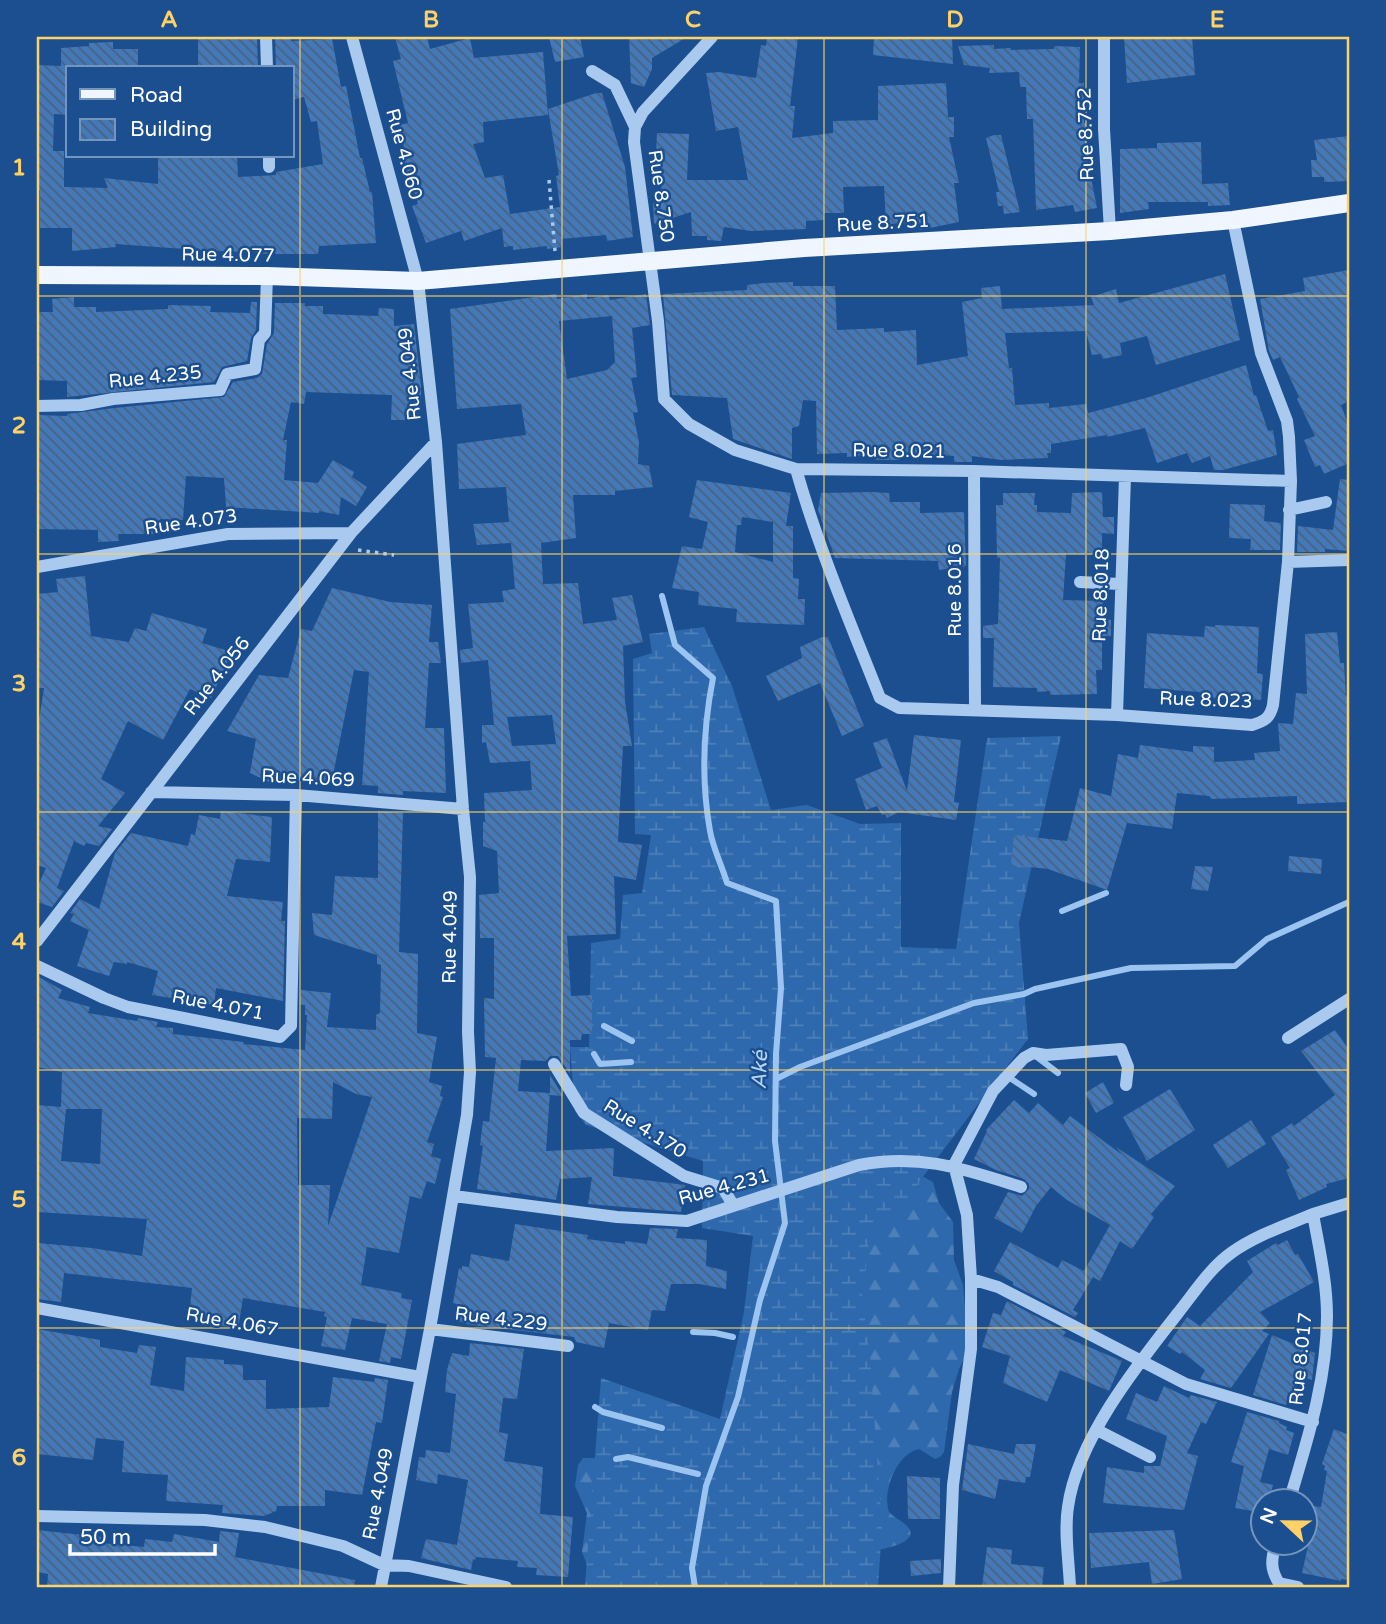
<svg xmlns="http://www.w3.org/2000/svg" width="1386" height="1624" font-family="'Varela Round',sans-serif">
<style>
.forest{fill:url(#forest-firs)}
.wetland{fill:url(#wetland-marsh)}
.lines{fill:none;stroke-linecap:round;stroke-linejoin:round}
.stream{stroke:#9cc4f0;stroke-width:6}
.building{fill:url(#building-back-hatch);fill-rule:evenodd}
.path{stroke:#a9c9ee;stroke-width:3.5;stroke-dasharray:3.5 5;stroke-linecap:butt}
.minor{stroke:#a9c9ee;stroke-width:12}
.major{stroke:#f0f6ff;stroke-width:18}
.grid{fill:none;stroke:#ffd166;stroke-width:2;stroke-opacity:0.55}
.labels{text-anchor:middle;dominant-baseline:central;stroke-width:5;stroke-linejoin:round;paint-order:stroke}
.street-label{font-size:19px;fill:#fff;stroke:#1b4f8f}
.water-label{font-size:21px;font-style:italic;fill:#b5d3f5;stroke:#1b4f8f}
.neatline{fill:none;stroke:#ffd166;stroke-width:2.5}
.grid-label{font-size:23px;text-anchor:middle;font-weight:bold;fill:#ffd166}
</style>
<defs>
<pattern id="forest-firs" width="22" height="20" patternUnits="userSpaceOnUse" patternTransform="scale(1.75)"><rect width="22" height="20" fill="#2e69ad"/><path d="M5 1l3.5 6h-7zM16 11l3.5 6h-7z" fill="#4d80b9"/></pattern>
<pattern id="wetland-marsh" width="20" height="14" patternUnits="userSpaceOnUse" patternTransform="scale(1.75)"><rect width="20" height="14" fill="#2e69ad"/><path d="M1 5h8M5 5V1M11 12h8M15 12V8" fill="none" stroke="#4d80b9"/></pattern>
<pattern id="building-back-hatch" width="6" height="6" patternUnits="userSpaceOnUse" patternTransform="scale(1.75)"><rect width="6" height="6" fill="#4478b7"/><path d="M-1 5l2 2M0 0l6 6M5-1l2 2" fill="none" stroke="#486282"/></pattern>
</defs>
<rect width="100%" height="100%" fill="#1b4f8f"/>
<path class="forest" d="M915 1172 933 1182 939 1203 953 1222 954 1260 963 1285 969 1349 959 1369 952 1392 944 1452 940 1457 935 1459 919 1449C896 1454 882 1492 889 1512 894 1518 907 1523 910 1530 916 1546 874 1550 864 1553L593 1580 582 1552 587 1513 575 1486 578 1465 583 1458H596L702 1493Z"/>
<path class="wetland" d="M704 627 732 686 771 810 807 805 860 824 901 823V947L956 949 987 738 1061 736 1019 923 1028 1039 906 1199 869 1243 862 1297 870 1355 882 1529 878 1587H587L585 1585 601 1378 720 1419 744 1312 753 1236 702 1228 703 1161 586 1125 575 1111 570 1047H589L591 943 620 939 623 895 642 893 651 835 635 834 633 659 652 653 649 634Z"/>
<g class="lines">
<path class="stream" d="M662 596 675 645 713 678C703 729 701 780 710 831 713 848 722 866 727 883L776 901 781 988 776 1054 775 1141 785 1223 760 1300 738 1397 706 1486 692 1568 695 1587
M1062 911 1106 893
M604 1026 632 1041
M594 1054 600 1064 631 1062
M1037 1057 1058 1073
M1007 1076 1034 1094
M776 1079 800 1067 974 1003 1024 994 1035 989 1131 968 1235 966 1267 939 1349 902
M693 1332 715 1333 733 1337
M595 1407 603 1412 662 1428
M616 1459 628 1457 698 1474"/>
</g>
<path class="building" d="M198 37H257L258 68H198Z
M275 37H290L291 41 332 39 341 87 346 86 360 158H362L370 192H372L376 243 319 246 318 254H255V252L213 251 115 244 116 247 72 251V228H40V190L37 191V65L61 66V48L89 46V43L113 42V49H138V68H68V115L54 114 53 151H64V187L108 188 104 178 158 184V156H237L238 177 276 175V172L323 164 317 121 311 122 304 97 292 100V68H276Z
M395 37H427L430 49 470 38 474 58 543 52 548 115 483 122 484 142 473 144 485 178 503 175 510 214 560 207 556 176 559 175 548 109 596 93H602L625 167 633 237 607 241 606 235 561 239 562 247 547 249V246L513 250V246L504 247 502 228 464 241 461 231 426 243 412 206 418 204 399 149 404 147 399 125 408 123 393 61 401 59Z
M549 37H580L584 57 555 62Z
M629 37H687L652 58V69L644 87 631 83Z
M767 37H798L790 106H795L792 138 833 133V121L878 120V86L946 83 948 117H954V137H949L959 183H954L959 222 920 230 918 223 886 224 884 186 843 187 844 213H824V220L806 221V229L751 231 724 227 721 241 707 240V236H692L691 212 654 224 653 203 661 200 662 154H656L657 133 689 134 687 180H748L738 127 716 131 706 73 719 72 756 78 761 45 766 46Z
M874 37H952L953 64 873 55Z
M1124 37H1192L1195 75 1127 83Z
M994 45V49L1011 48 1010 50 1054 49V46L1080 47 1079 83H1084V123H1086L1088 162 1097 208 1075 212 1073 205 1036 210 1033 119H1027L1026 87H1020L1019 72 989 73 990 68 964 65 958 46Z
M994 135H1001L1020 212 1004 214 1003 206H998L996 192H999L986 138Z
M1349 136V181L1324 182V177H1312L1311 160H1317L1314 140Z
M1201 142 1202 184 1228 183 1230 205 1208 206V202H1148L1149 209 1120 213V149L1157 148V143Z
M1349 270V401L1341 405 1349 427V463L1324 474 1320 465 1315 467 1304 440 1315 436 1297 399 1299 397 1280 357 1273 360 1269 351 1260 299 1305 291 1303 278Z
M1225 274 1240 340 1156 365 1147 336 1120 343 1122 355 1103 359 1101 354 1092 355 1086 331 1005 333 1009 368H1012L1015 405 1049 403V408L1086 404 1088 413 1146 398 1246 365 1254 396 1256 395 1268 431 1273 430 1277 455 1223 470H1214L1210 456 1192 463 1187 453 1157 463 1145 428 1107 437V435L1051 444V453H1047L1048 458 1001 460 972 456V462H954V456L900 453 899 460H876L875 454 847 457V453L817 454 816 401 803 400 799 426 792 428V459L733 439 727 398 672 395 663 294 747 290V285L764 283 793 282V286H835L837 330 884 328V332L916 330 917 365 968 356 962 302 982 298 981 288 1000 286 1002 309 1094 305 1091 297 1116 289 1119 303Z
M556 294 557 299 587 294V299L608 295 610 300 646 294 650 325 632 328 637 377 631 378 638 412 633 413 639 442 638 464 649 466 653 487 615 491V495H573L576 538 541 543 543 584 578 583 583 624 617 620 612 598 632 595 643 642 623 646 625 702 632 746H623L618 842 642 845 636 880 614 876 616 934 567 936 571 996 592 995V1034H582L581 1040H570V1074L558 1056H550L546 1061 521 1060 518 1091 550 1093 546 1151 614 1148 613 1176 685 1185 681 1212 588 1204 592 1177 560 1179 556 1200 511 1192V1194L477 1189 483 1146 480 1145 483 1121 489 1122 496 1058 485 1057 484 998 494 999V938H480L479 895 499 893 497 851 483 846V822H485L484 793 532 790 530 761 490 763 486 742 482 743V725H494L488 660 461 663 460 650 473 648 468 604 504 602 502 591 515 589 511 543 477 545 473 524 509 522 506 487 459 489 457 444 526 435 521 404 457 409 450 309ZM612 316 615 362 607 370 567 379 559 321ZM552 715 556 744 512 746 507 717Z
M74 297V307H96V312L168 309V305L211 306 210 312 250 313 251 302H257L256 330 251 338 247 361 222 367 214 382 67 397V381L37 380V312H53L52 299Z
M275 303H305V306H323V314L378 316 379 308 394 309V326L414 324 421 386V409L410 410 409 420H391L392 395 306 392 304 404 291 402 283 440H287L284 480 318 483 333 460 354 472 352 477 367 487 356 506 341 497 339 515 319 511V513L226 507 224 478 186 476 183 520 160 519V534H118L119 541 98 542V530L37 529V415L67 416V414L114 408 224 397 233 382 257 378 262 374 267 344 274 333Z
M1340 479 1349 480V551L1325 549V552H1297L1298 526 1333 530Z
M697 480 791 493 786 526H793V578L799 579 798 599H805L804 625 736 622 737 609 698 605 699 592 672 588 682 546 702 549 708 522 689 517ZM742 517 773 522V562L735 552 737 525H741Z
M872 492 889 493 890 502H920V513L964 512 966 566 939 570 938 561 835 558 818 510 821 493Z
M1102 492 1103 517H1114V534L1102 533V555L1066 554 1063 600 1103 601V619L1111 620V636H1102V670H1096L1097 694 1050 695V691L1037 692V688L993 687 994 638H983V626L998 624 1000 558H997L996 505H1003V493H1035L1034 505H1037V512L1071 513 1072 493Z
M1230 504 1265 505 1264 521 1281 523 1280 550H1250L1251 539 1229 538Z
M85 576 91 636 129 642 135 628 146 631 152 613 207 629 202 643 232 652 211 698 190 689 163 740 128 721 101 779 125 793 98 826 112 829 99 846 86 843 84 846 74 841 57 888 64 891 52 907 37 902V888L46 868 37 865V732L44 688H37V594L58 592 56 579Z
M332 588 390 602 432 605 429 642H438L441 663H429L425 728H444L446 793 403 791V795L378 793V786L362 785 369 672 354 670 331 785 289 779 288 783 269 782 250 773 256 739 227 731 259 675 288 678 301 629 312 631Z
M1215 625 1259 627 1257 673 1263 674 1261 700 1199 697 1200 692 1144 688 1147 633 1204 637 1205 626 1215 627Z
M1337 632 1340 663H1344L1346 697 1349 692V802L1297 804V796L1212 799 1209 796 1177 793 1172 829 1127 823 1107 890 1048 869 1011 865 1014 835 1067 841 1080 788 1111 796 1118 754 1138 758 1140 745 1193 752V746L1214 747V762L1255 760 1254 753 1280 751 1278 723 1293 724 1296 693 1307 694 1305 634Z
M822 637H828L864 726 842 736 820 683 778 701 766 676 802 658 800 647Z
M914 735 961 740 954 802 959 803 956 820 899 812 887 818 885 814 882 815 877 806 866 810 855 779 882 768 873 743 887 738 907 791Z
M221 811 272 817 270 862 236 859 227 896 283 902 281 921H285L283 1001 216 988 214 1005 152 995 158 971 127 962V964L114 962 109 976 77 966 89 930 70 921 74 914 70 913 80 899 99 909 115 853 131 833 188 846 191 834 195 835 199 815 220 819Z
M378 811 403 813 399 952 418 954 417 1033 437 1037 429 1082 442 1086 440 1096 443 1097 427 1142 434 1144 431 1156 441 1159 435 1184 427 1181 421 1199 410 1196 399 1253 367 1247 361 1285 402 1293 401 1298 412 1300 401 1359 391 1357 390 1363 379 1361 387 1324 352 1318 345 1350 321 1346 327 1317 324 1316 325 1312 243 1298 238 1329 217 1325 218 1319 189 1316 192 1288 64 1273 61 1302 37 1299 38 1243 92 1248 142 1256 147 1219 37 1212V1105L61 1107 62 1072 37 1067V976L62 990 58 998 90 1007 88 1013 137 1021 138 1018 158 1022 156 1027 173 1028V1034L244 1042 243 1044 305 1050 307 1015H305V1005H300L301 990 331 993 327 1027 376 1030V1015L380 1013 381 965 377 964V955L314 935 312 913 332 915 335 876 378 878ZM333 1082 356 1094 372 1097 328 1226 330 1185H298L297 1118 332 1119ZM66 1109H102L100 1164 61 1161Z
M1289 856 1322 859 1321 874 1288 871Z
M1195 866 1213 867 1208 891 1191 889Z
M1335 1030 1349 1050V1178L1326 1184 1327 1187 1299 1200 1286 1170 1290 1168 1271 1137 1292 1123 1294 1126 1335 1095 1301 1051Z
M550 1075 563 1096 550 1095Z
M1103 1082 1114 1103 1096 1113 1085 1093Z
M1170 1089 1195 1130 1147 1161 1123 1117Z
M1014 1100 1029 1113 1038 1103 1063 1125 1070 1116 1121 1154 1116 1147 1175 1186 1151 1214 1154 1217 1132 1249 1120 1241 1100 1281 1093 1277 1081 1297 1073 1310 1078 1313 1075 1317 1013 1285V1282L994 1271 1010 1242 1058 1268 1062 1260 1084 1271 1110 1225 1067 1200 1051 1187 1036 1206 1022 1233 994 1218 1008 1192 1022 1196 1029 1189V1184L1024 1179 996 1170 974 1159 987 1131 986 1130Z
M1251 1120 1266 1144 1228 1168 1213 1145Z
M515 1224 588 1235 587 1239 625 1244V1241L647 1244 650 1228 678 1229 676 1238 707 1240 706 1266 727 1271 726 1289 699 1284H671L665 1311 652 1310 648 1330 609 1323 604 1348 576 1342 574 1337 472 1325 454 1320 457 1304 453 1303 459 1268 462 1269V1266L469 1267 471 1254 509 1261Z
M1287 1240 1295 1255 1298 1254 1314 1282 1260 1312 1270 1323 1262 1331 1269 1334 1231 1388 1200 1379 1205 1370 1182 1352 1180 1354 1167 1346 1187 1317 1200 1326 1253 1272 1247 1261 1276 1243 1278 1245Z
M1007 1301 1066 1332 1063 1336 1122 1361 1109 1391 1060 1370 1047 1402 1003 1383 1010 1356 982 1347 993 1313 1001 1315Z
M37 1329 100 1340V1347L137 1353 139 1345 156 1347 150 1385 184 1391 186 1357 224 1360V1364L243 1365V1380H266V1409L329 1407 333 1377 374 1382 375 1378 388 1380 382 1423 376 1422 362 1495 325 1490V1506H277L276 1511 264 1516 222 1513 223 1505 166 1501 168 1475 122 1472 124 1441 96 1438 93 1460 37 1454Z
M1272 1335 1315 1353 1312 1380 1299 1375 1286 1405 1253 1395Z
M470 1343 524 1349 517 1399 503 1398 499 1432 508 1434 504 1461 543 1467 540 1514 573 1517 568 1577 536 1575 537 1568 517 1567 518 1561 476 1557 475 1560 473 1559 471 1570 421 1558 426 1539 457 1545 468 1480 438 1474 437 1484 416 1480 419 1457 425 1458 426 1450 450 1453 456 1394 445 1392 447 1370 452 1353 469 1356Z
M1164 1386 1189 1398 1191 1395 1217 1402 1206 1424 1201 1422 1187 1453 1198 1456 1184 1510 1103 1503 1107 1467 1144 1473V1466H1160L1167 1436 1126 1419 1136 1393 1157 1402Z
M1247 1412 1279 1421V1423L1287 1427 1286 1430 1294 1433 1288 1455 1269 1449 1260 1482 1273 1485 1268 1502H1264V1513L1235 1508 1244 1466 1231 1462Z
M1334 1429 1349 1435V1580L1341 1579V1581L1302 1573 1312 1528 1306 1527V1505L1321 1507 1327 1471 1324 1470 1325 1466 1322 1464Z
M968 1444 1014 1454 1016 1444H1036L1030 1477H1026L1025 1483 999 1479 995 1499 962 1490Z
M907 1476 940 1478V1519H908Z
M37 1530 101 1537V1543L144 1547 145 1539 172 1542 174 1534 219 1542 220 1531 239 1533 235 1557 355 1580 354 1587H47L48 1574 37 1572Z
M1174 1530 1182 1579 1152 1584 1149 1562 1091 1568 1089 1533Z
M987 1547 1012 1550 1011 1564 1044 1567 1042 1587H982Z
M941 1559V1573L911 1576 910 1561Z"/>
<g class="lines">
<path class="path" d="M549 180 555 251
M358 550 394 555"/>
<path class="minor" d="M266 37 267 68
M352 37 418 281 436 442 463 809 470 877 468 1032 470 1072 467 1115 430 1329 381 1587
M712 37 643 112 635 127 634 142 658 321 664 399 689 424 735 450 796 469 974 471 1291 481
M1104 37V129L1110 231
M592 71 615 85 635 127
M269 156V167
M37 406 81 405 113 399 220 390 227 374 255 369 259 340 265 333 267 276
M796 469C818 547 850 622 880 698L899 708 1117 715 1252 725C1265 721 1270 718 1273 705L1288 562 1291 481 1289 437 1287 421 1261 353 1233 220
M974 471 975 709
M1289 510 1326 502
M1288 562 1349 560
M37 567 228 534 351 533
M1080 582 1120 584
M1117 715 1125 477
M151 792 296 795 463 809
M37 941 351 533 436 442
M37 966 104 998 128 1007 280 1037 291 1026 296 795
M1288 1038 1349 999
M554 1064 584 1113 684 1176 723 1188 733 1205
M454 1196 617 1217 687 1221 859 1165C920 1153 964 1169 1021 1187
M971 1279 998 1287 1186 1384 1313 1422
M37 1308 420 1377
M430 1329 568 1346
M1097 1430 1150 1457
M1289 1502C1307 1441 1327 1381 1327 1316 1327 1282 1319 1248 1313 1214L1349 1203
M37 1516 205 1520 265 1527 343 1546 384 1565 409 1566 506 1587
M1276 1544C1271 1559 1270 1569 1279 1583L1298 1587
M949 1587 953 1485 971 1349V1279L967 1215 954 1165 993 1091 1024 1058 1033 1053 1046 1055 1121 1049 1128 1067 1126 1085
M1070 1587C1069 1562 1064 1532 1068 1507 1077 1440 1137 1365 1178 1313 1194 1293 1210 1268 1231 1253 1256 1235 1285 1226 1313 1214"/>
<path class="major" d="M37 275 267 276 418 281 804 248 1110 231 1233 220 1349 203"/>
</g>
<path class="grid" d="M300 37V1587M562 37V1587M824 37V1587M1086 37V1587M37 296H1349M37 554H1349M37 812H1349M37 1070H1349M37 1328H1349"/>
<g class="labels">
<g class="street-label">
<text transform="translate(1086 134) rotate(-92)">Rue 8.752</text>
<text transform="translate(404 154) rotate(75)">Rue 4.060</text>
<text transform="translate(661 196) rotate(82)">Rue 8.750</text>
<text transform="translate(883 223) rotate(-3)">Rue 8.751</text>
<text transform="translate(228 255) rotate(1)">Rue 4.077</text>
<text transform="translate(410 374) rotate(-96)">Rue 4.049</text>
<text transform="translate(155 377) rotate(-6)">Rue 4.235</text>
<text transform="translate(899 451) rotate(1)">Rue 8.021</text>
<text transform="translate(191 522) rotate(-8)">Rue 4.073</text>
<text transform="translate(955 590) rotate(-90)">Rue 8.016</text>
<text transform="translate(1101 595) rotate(-88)">Rue 8.018</text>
<text transform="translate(217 676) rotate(-52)">Rue 4.056</text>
<text transform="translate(1206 700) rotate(2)">Rue 8.023</text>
<text transform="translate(308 778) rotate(3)">Rue 4.069</text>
<text transform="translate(450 937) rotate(-89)">Rue 4.049</text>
<text transform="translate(218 1005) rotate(11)">Rue 4.071</text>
<text transform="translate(645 1129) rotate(32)">Rue 4.170</text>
<text transform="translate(724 1187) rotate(-15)">Rue 4.231</text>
<text transform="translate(501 1319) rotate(7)">Rue 4.229</text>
<text transform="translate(232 1322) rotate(10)">Rue 4.067</text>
<text transform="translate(1301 1359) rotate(-84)">Rue 8.017</text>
<text transform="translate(378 1494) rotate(-79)">Rue 4.049</text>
</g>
<g class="water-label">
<text transform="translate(760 1070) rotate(-88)">Aké</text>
</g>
</g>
<rect width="1386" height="1624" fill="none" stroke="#1b4f8f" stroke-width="77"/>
<rect x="66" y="66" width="228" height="91" fill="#1b4f8f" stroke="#7695bc" stroke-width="2"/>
<rect x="80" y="89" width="35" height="10" fill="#f0f6ff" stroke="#7695bc" stroke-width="2"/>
<text x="130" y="102" font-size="21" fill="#ffffff">Road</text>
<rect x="80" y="119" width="35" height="21" fill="url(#building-back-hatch)" stroke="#7695bc" stroke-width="2"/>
<text x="130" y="136" font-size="21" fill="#ffffff">Building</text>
<g transform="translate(1284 1522) rotate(292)"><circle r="33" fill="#1b4f8f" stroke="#7695bc" stroke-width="2"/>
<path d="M0-5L12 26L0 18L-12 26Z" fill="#ffd166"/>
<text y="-10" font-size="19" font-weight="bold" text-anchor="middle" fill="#ffffff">N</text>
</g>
<path d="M70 1544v10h145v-10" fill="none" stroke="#ffffff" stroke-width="3.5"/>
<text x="80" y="1544" font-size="21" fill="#ffffff" stroke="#1b4f8f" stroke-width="5" paint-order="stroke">50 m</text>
<rect x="38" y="38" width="1310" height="1548" class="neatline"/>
<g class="grid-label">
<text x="169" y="27">A</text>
<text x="431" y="27">B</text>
<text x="693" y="27">C</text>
<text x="955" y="27">D</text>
<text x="1217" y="27">E</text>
<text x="19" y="175">1</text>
<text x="19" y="433">2</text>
<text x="19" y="691">3</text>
<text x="19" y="949">4</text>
<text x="19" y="1207">5</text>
<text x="19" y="1465">6</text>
</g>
</svg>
